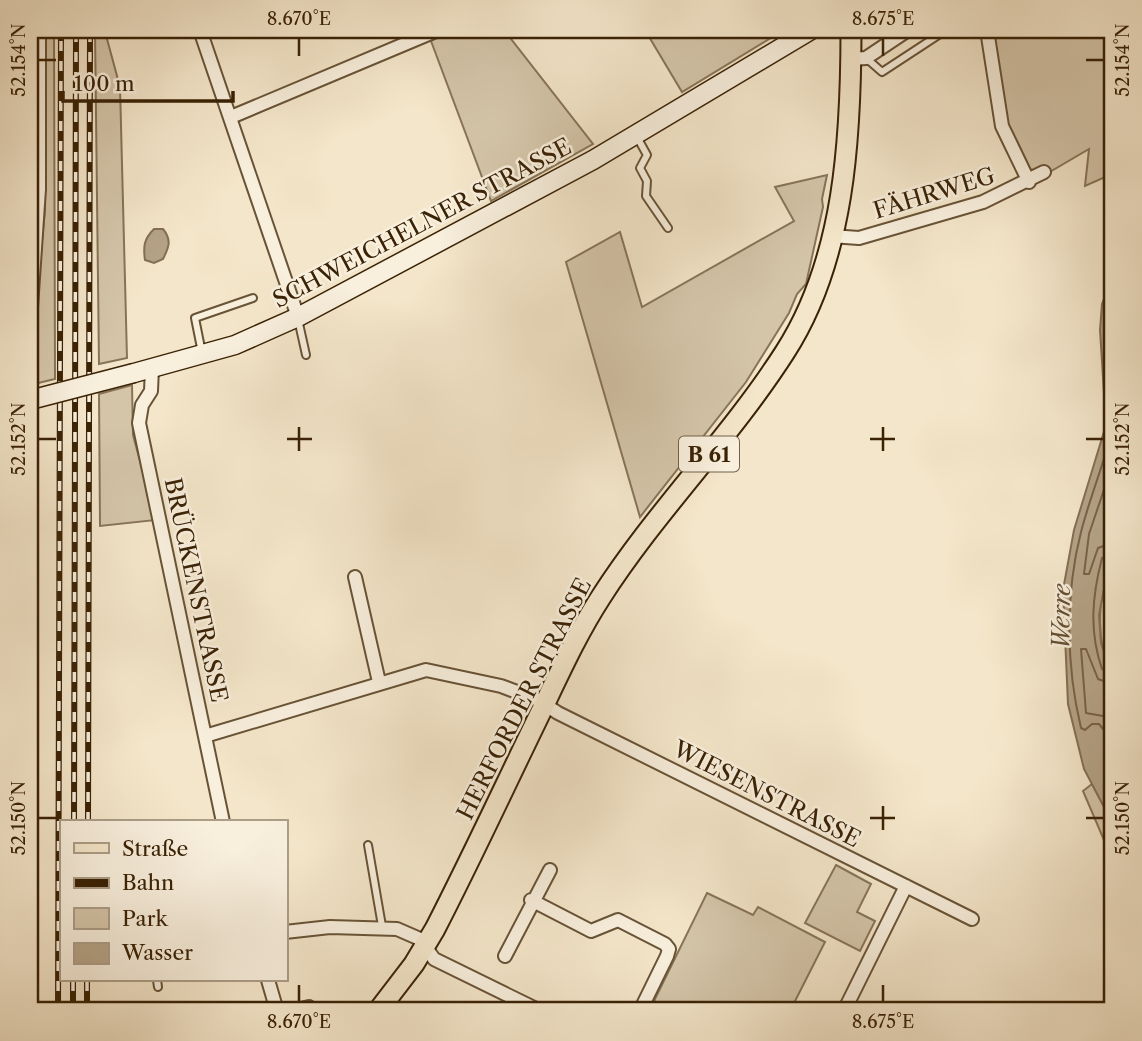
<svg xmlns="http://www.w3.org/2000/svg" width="1142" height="1041" font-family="'Libre Caslon Text',serif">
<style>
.green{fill:#d4c5a9;stroke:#877457;stroke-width:2}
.water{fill:#b5a387;stroke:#846f53;stroke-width:2}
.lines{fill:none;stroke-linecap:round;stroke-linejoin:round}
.shore{stroke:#786246;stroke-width:2}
.lane-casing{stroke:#685336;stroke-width:10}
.street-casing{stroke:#685336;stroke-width:16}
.secondary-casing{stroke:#3a2205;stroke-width:21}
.primary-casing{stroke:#3a2205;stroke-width:23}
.lane{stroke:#f8efdd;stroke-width:6}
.street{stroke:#f8efdd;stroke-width:12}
.secondary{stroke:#f8efdd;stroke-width:18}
.primary{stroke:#f4e6ca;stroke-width:19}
.rail-casing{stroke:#3a2205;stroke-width:6}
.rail{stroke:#f8efdd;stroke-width:3.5;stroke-dasharray:10;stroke-linecap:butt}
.secondary-bridge-casing{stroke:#3a2205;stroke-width:21;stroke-linecap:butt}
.secondary-bridge{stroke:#f8efdd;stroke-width:18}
.ticks{fill:none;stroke:#3a2205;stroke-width:2.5}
.labels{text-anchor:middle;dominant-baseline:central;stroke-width:5;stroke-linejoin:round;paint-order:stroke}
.shield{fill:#f8efdd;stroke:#736046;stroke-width:2}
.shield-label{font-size:21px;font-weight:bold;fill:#3a2205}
.street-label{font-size:23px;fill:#3a2205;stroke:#f8efdd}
.water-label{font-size:24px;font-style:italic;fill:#654f32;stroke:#f8efdd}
.neatline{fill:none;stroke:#3a2205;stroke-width:2.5}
.ticks-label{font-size:18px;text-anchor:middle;fill:#3a2205}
</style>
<rect width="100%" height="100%" fill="#f4e6ca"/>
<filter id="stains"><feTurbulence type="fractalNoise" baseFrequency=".00286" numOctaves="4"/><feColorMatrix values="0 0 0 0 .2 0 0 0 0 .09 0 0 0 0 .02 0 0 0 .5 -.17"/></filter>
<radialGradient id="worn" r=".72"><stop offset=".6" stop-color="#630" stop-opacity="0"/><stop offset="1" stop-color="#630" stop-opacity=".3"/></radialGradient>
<path class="green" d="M46 30H54L55 379 30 385V329L34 326 45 210Z
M95 30H108L107 39 120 87 127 358 99 364Z
M450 30H504L593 144 491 201 431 41Z
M645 30H784L682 92Z
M992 30H1112V174L1085 186 1089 149 1048 173 1028 169 1007 125Z
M827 175 822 199 823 207 806 284 797 294 789 313 746 382 640 517 566 262 620 232 642 307 794 221 775 187Z
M132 385 133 435 156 520 100 526 99 394Z
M1112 546V675C1091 634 1102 589 1112 546Z
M1092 784 1112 822V873L1107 847 1083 791Z
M836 865 871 884 857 912 875 921 860 951 805 923Z
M707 893 753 915 758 907 825 942 790 1011H675L654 1001Z"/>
<path class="water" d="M154 229H163C172 240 169 247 163 259L154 263 145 260C143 246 144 239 154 229Z
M1112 278V546L1099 615 1101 643 1112 675V822L1084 769 1068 704 1063 590 1074 530 1106 425 1100 330 1102 304Z"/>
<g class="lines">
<path class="shore" d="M1112 297 1107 330 1112 413
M1112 430C1104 464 1090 497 1081 532 1065 594 1066 666 1081 728L1085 730 1092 724H1099L1112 740
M1112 466 1089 534 1084 574H1089L1098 548 1112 543
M1112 552 1102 558C1092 597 1089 631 1102 669L1112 675
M1112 684 1098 679 1086 649H1081L1086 713 1103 716 1112 725"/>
<defs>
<path id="lane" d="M866 58 882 72 940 34 938 30
M637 137 647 155 640 168 647 181 646 196 668 228
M298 319 306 355
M202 353 195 318 253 298
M368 845 382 926
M157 980 158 987"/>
<path id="street" d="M200 30 298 317
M987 30 1002 126 1029 182
M851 59 866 58 908 30
M231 117 438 30
M831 236 859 238 983 202 1044 172
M30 322 39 189V30
M152 368 151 391 142 405 139 423 223 822
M355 577 379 682
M205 736 426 670 501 686 538 700 558 713 972 919
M531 900 591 931 618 920 665 944 669 949 667 956 640 1011
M285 932 330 927 397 929 420 939 434 959 540 1011
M505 956 550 870
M268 980 277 1011
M292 1011 309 1007
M844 1011 906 886"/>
<path id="secondary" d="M134 373 235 345 298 317 593 160 811 30"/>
<path id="primary" d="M378 1011 414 964 435 929C470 861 502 792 535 724 556 681 575 637 601 597 656 511 730 438 785 352 845 259 851 137 851 30"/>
</defs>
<use href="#lane" class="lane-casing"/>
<use href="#street" class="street-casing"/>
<use href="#secondary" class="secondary-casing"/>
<use href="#primary" class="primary-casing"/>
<use href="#lane" class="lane"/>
<use href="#street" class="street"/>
<use href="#secondary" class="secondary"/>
<use href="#primary" class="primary"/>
<defs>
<path id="rail" d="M74 822 76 30
M88 822 90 30
M58 1011 61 30
M73 1011V980
M87 1011V980"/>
</defs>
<use href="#rail" class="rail-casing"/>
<use href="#rail" class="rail"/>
<defs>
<path id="secondary-bridge" d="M30 400 134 373"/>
</defs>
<use href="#secondary-bridge" class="secondary-bridge-casing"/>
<use href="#secondary-bridge" class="secondary-bridge"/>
</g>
<path class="ticks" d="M299 38V56M883 38V56M38 60H56M1086 60H1104M299 427V451M883 427V451M38 439H56M287 439H312M870 439H895M1086 439H1104M883 806V830M38 818H56M870 818H895M1086 818H1104M299 985V1002M883 985V1002"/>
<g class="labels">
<rect class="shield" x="679" y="436.5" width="60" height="35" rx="5"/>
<g class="shield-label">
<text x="709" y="454">B 61</text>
</g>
<g class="street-label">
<text transform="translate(934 193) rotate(-17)">FÄHRWEG</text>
<text transform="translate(422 223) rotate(-28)">SCHWEICHELNER STRASSE</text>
<text transform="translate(196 590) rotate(78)">BRÜCKENSTRASSE</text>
<text transform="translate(524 699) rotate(-63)">HERFORDER STRASSE</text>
<text transform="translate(767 794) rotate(27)">WIESENSTRASSE</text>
</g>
<g class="water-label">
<text transform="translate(1061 617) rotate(-89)">Werre</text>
</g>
</g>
<rect width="1142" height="1041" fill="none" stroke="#f4e6ca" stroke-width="77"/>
<rect x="60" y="820" width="228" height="161" fill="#f8efdd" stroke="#ac9d87" stroke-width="2"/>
<rect x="74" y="843" width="35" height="10" fill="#f4e6ca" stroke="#ac9d87" stroke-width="2"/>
<text x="122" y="856" font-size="21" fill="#3a2205">Straße</text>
<rect x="74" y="878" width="35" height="10" fill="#3a2205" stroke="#ac9d87" stroke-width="2"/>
<text x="122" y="890" font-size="21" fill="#3a2205">Bahn</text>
<rect x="74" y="908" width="35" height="21" fill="#d4c5a9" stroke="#ac9d87" stroke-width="2"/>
<text x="122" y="926" font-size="21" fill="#3a2205">Park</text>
<rect x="74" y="943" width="35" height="21" fill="#b5a387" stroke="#ac9d87" stroke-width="2"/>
<text x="122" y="960" font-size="21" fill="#3a2205">Wasser</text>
<path d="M63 91v10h170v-10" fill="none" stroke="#3a2205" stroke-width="3.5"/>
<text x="74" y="91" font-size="21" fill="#3a2205" stroke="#f8efdd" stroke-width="5" paint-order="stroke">100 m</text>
<rect x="38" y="38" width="1066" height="964" class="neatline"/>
<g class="ticks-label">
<text x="299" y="25">8.670°E</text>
<text x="883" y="25">8.675°E</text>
<text transform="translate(19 60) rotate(-90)" y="6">52.154°N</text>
<text transform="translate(1123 60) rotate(-90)" y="6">52.154°N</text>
<text transform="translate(19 439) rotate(-90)" y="6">52.152°N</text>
<text transform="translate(1123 439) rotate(-90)" y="6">52.152°N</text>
<text transform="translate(19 818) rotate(-90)" y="6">52.150°N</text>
<text transform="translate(1123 818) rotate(-90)" y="6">52.150°N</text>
<text x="299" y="1028">8.670°E</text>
<text x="883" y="1028">8.675°E</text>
</g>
<rect width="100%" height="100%" filter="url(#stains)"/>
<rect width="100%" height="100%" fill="url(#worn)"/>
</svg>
